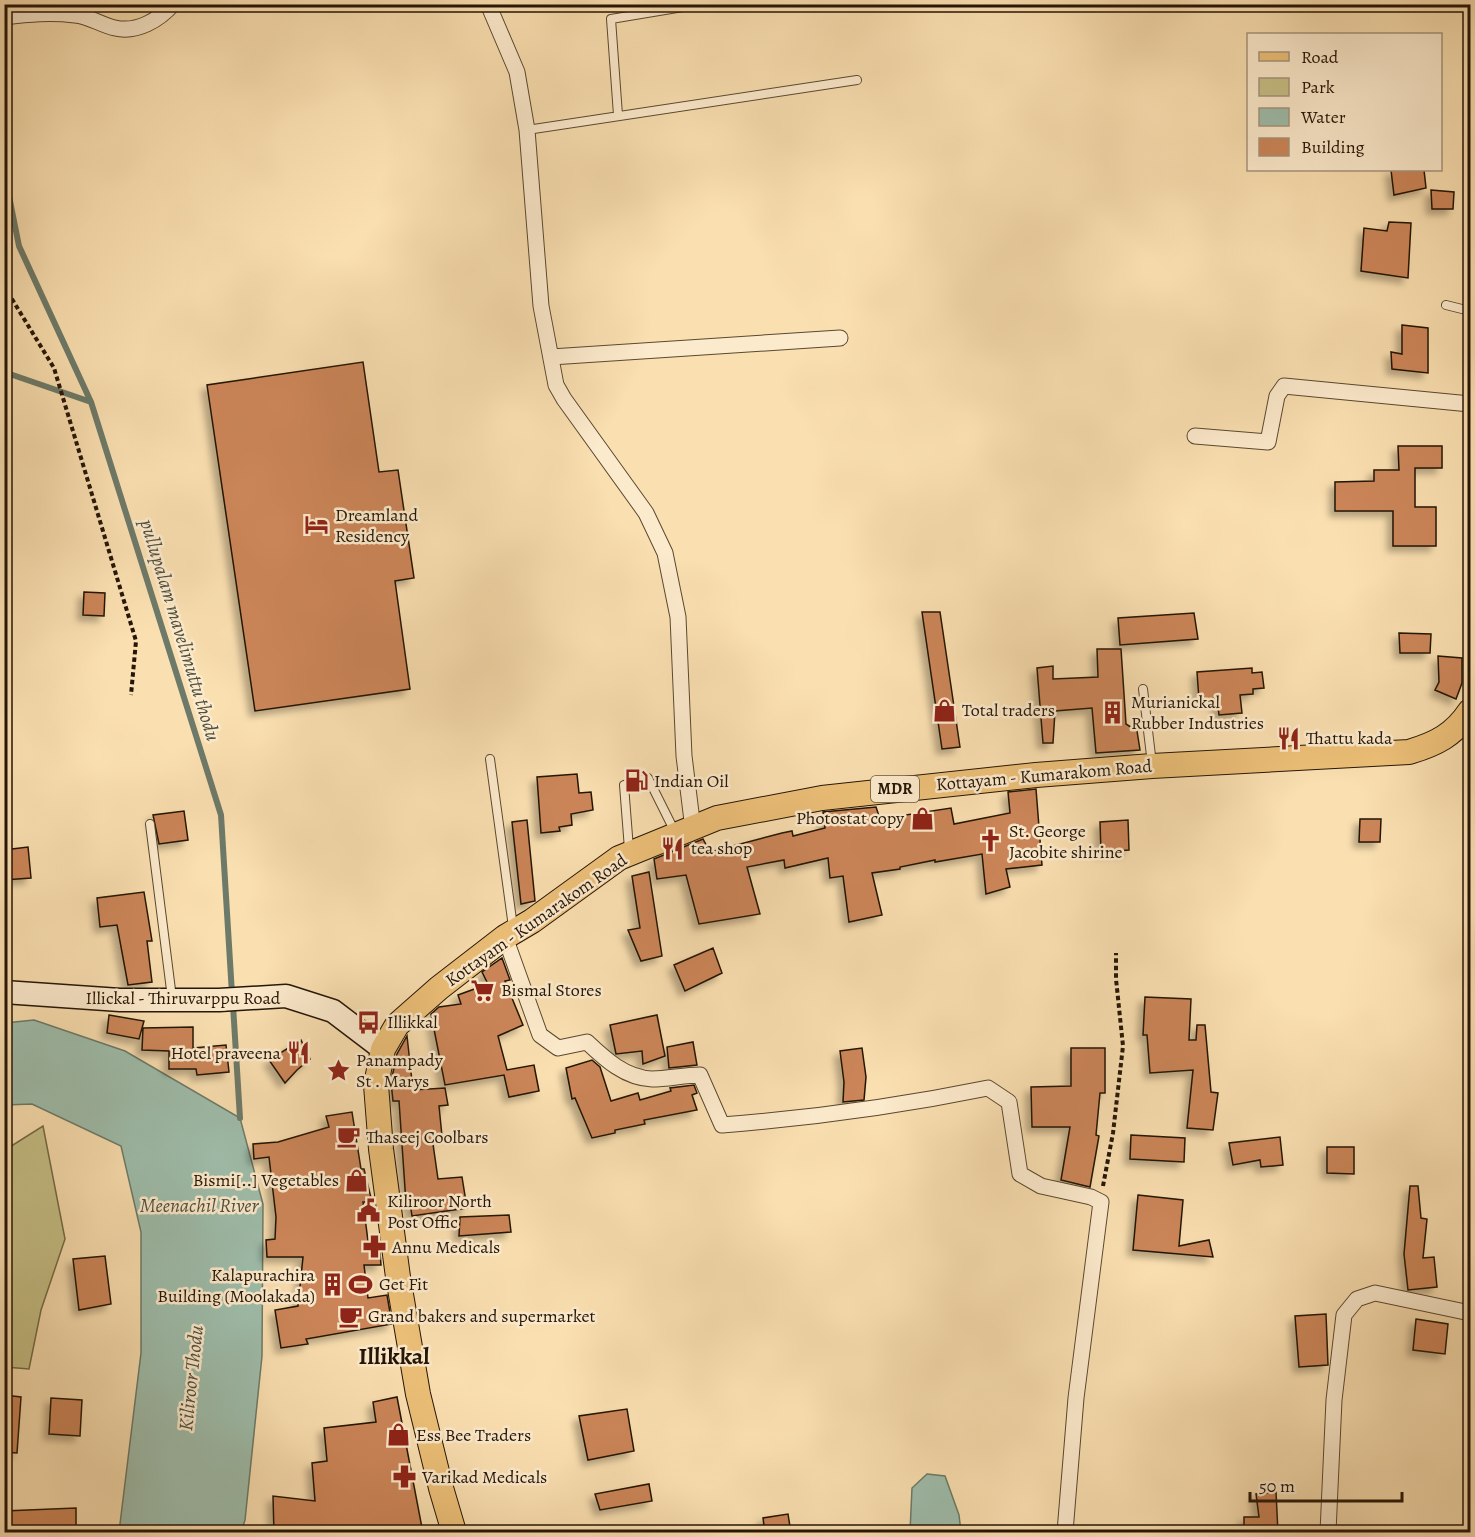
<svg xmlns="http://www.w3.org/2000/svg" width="1475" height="1537" font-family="Alegreya,serif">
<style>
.green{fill:#c6c086;stroke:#756a46;stroke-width:1.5}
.water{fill:#9ebdab;stroke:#6d7a69;stroke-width:1.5}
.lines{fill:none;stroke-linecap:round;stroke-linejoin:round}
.stream{stroke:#6d7a69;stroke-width:6}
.building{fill:#cb8559;stroke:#241506;stroke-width:1.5;filter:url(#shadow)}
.service-casing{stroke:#5a4830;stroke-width:10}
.minor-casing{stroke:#5a4830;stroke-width:17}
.secondary-casing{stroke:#241506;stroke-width:25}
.primary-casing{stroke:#241506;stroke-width:26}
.path{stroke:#241506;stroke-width:4;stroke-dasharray:4.5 3;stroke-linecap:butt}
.service{stroke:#fceacc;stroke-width:8}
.minor{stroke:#fceacc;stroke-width:15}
.secondary{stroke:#fceacc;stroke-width:22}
.primary{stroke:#edc078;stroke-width:24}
.labels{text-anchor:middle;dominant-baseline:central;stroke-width:5;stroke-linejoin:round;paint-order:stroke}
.shield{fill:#fceacc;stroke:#655541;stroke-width:1.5}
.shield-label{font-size:16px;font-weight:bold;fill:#241506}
.poi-label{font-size:18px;fill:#241506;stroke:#fceacc;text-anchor:start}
.street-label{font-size:18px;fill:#241506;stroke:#fceacc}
.water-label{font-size:20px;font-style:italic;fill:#4f5040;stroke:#fceacc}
.district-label{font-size:24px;font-weight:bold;fill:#241506;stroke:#fceacc}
</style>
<defs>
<filter id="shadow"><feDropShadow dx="-5.5" dy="5.5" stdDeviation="3" flood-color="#0004"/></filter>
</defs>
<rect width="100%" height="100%" fill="#fadfb0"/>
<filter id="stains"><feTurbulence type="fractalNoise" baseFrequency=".00333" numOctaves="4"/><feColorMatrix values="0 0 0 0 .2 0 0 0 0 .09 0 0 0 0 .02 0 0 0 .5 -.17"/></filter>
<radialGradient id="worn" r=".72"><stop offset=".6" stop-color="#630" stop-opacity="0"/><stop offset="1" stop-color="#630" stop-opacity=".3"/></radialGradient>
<path class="green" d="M43 1126 65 1239 41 1310 29 1369 5 1367V1150Z"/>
<path class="water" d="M34 1020 125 1051 240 1118 263 1204 262 1356 245 1520 241 1532H119L141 1353V1232L121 1146 32 1104 5 1105V1023Z
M927 1474 945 1476 959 1515 961 1532H910L912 1488Z"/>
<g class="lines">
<path class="stream" d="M4 171 19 246 91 402 221 815 232 994
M4 372 91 402
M233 1005 240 1118"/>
</g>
<path class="building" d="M1391 170H1424L1426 188 1394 195Z
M1431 190 1454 192 1453 209H1432Z
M1389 222 1411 223 1408 278 1361 271 1364 228 1387 231Z
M1402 325 1428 328V373L1392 369 1391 352 1402 354Z
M363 362 379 472 398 470 414 578 395 581 410 689 255 711 207 385Z
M1398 446H1442V468H1415V507H1436V546H1393V511H1335V482L1374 481V470H1399Z
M84 592 105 593 104 616 83 615Z
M922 612H940L960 747 942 749Z
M1194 613 1198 639 1120 645 1118 618Z
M1399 633 1431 634 1430 653H1400Z
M1097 649H1121L1126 724 1137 731 1140 750 1096 753 1092 708 1055 711 1053 743H1043L1037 668 1053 666V679L1098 677Z
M1438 656 1462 658V683L1456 699 1435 690 1439 682Z
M1252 668V673L1262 672 1264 688 1253 689V694L1240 695 1242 713 1219 715 1217 698 1199 700 1197 672Z
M577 774 579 793 591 792 593 810 571 814 572 825 559 827 560 831 541 833 537 777Z
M1036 789 1042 865 1006 869 1010 887 986 894 982 854 935 862V860L900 867V869L872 873 882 915 849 922 843 876 830 878 828 858 785 868 784 860 747 867 760 914 699 924 686 875 657 879 654 859 703 839 710 852 782 833 792 831 793 836 825 828 823 812 876 807 880 819 951 808 954 824 1010 813 1008 792Z
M184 811 188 840 159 844 153 815Z
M1360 819H1381L1380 842H1359Z
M527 820 535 901 521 904 512 822Z
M1128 820 1129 850 1101 852 1100 822Z
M28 847 31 878 4 880V850Z
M649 872 662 956 641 961 628 930 640 928 632 876Z
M144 892 152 941H147L152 982 128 985 117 925 100 927 97 898Z
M713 948 722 973 685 991 674 965Z
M502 958 510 980 505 981 523 1025 498 1036 507 1070 534 1065 539 1091 509 1097 504 1075 445 1085 431 1014 439 1007 461 1004 458 995 488 984 482 972Z
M1145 997 1191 999 1189 1040H1196L1197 1025H1205L1211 1092 1218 1093 1213 1130 1187 1128 1193 1070 1150 1073 1147 1035H1143Z
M109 1015 144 1021 139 1039 107 1033Z
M657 1015 665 1056 643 1064 642 1051 616 1054 610 1025Z
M193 1027V1048L226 1045 229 1072 197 1075 196 1069H169V1051L142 1050 143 1028Z
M407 1036 413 1090 445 1088 448 1105 439 1106 442 1136 432 1137 438 1179 462 1177 467 1208 412 1216 410 1203H406L399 1101H393L391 1082 397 1054Z
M301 1040 310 1059 297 1070 285 1083 269 1060Z
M693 1042 697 1065 669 1068 667 1047Z
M862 1048 866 1077 864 1100 843 1102 844 1082 840 1051Z
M1071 1048H1105V1093H1100L1096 1135 1099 1136 1090 1187 1061 1180 1070 1127H1032L1031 1087 1071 1086Z
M592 1060 600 1067 611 1101 638 1093 640 1100 671 1091 670 1088 694 1085 697 1093 692 1095 697 1110 644 1120 645 1124 615 1130V1133L592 1138 575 1098 572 1099 566 1068Z
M352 1112 361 1169H364L372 1202H363L368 1241H379L381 1265H364L368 1298 387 1295 392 1324 306 1339 308 1344 281 1348 275 1310 298 1306 303 1257H267L266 1240 275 1239 276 1217 269 1157 254 1159 253 1144 278 1142 329 1127 326 1116Z
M1131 1135 1185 1138 1184 1162 1130 1159Z
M1280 1137 1283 1165 1261 1167 1260 1160 1233 1165 1229 1143Z
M1327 1147H1354V1174L1327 1173Z
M1410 1186H1418L1421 1218 1427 1219 1423 1258 1434 1257 1437 1287 1408 1290 1404 1254Z
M1138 1195 1183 1200 1179 1246 1209 1240 1213 1257 1133 1250Z
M509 1215 511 1232 459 1236 460 1217Z
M105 1256 111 1304 79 1310 73 1259Z
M1326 1314 1328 1365 1299 1367 1295 1316Z
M1416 1319 1448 1324 1445 1354 1413 1350Z
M4 1395 21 1397 17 1453 4 1452Z
M397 1397 423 1533H274L273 1496 315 1501 312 1463 327 1461 324 1428 376 1422 373 1402Z
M51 1398 82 1400 80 1436 49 1434Z
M627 1409 634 1451 588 1460 579 1416Z
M649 1484 652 1501 600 1510 595 1494Z
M1276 1492 1278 1533H1244V1517H1259L1256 1494Z
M76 1508V1533H4V1511Z
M788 1514 791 1533H765L763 1518Z"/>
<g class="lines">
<defs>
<path id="service" d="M618 115 611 19 701 4
M527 130 857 80
M1446 305 1470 311
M1143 689 1152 764
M490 759 513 927
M150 824 172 998
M629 849 624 785 648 778 675 832"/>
<path id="minor" d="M488 4 517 72 527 130 541 306 556 385 564 399 646 513 665 553 678 617 684 756 693 829
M4 17C29 14 50 12 75 15 89 16 101 25 115 28 137 33 159 20 173 4
M551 357 840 338
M1195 436 1268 442 1277 396 1284 386 1470 404
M505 937 540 1035 558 1048 587 1042C605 1059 625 1078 652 1079 668 1079 684 1075 700 1075L722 1125C811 1118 900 1106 988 1088L1009 1102 1020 1174 1041 1186 1091 1197 1101 1202 1076 1398 1065 1532
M1328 1532 1334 1400 1344 1315 1357 1299 1375 1293 1470 1313"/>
<path id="secondary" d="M4 992 120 1000H219L286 996 333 1011 383 1049"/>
<path id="primary" d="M454 1532 441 1488 418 1394 398 1277 381 1149 376 1085 383 1049 397 1025 439 988 505 937 532 921 619 858 717 818 822 798 1036 775 1152 766 1409 752C1436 744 1454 735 1470 711"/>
</defs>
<use href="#service" class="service-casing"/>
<use href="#minor" class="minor-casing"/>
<use href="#secondary" class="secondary-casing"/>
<use href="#primary" class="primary-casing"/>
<path class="path" d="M4 286 54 368 136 641 131 695
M1103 1186 1113 1133 1123 1046 1116 979V953"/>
<use href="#service" class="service"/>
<use href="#minor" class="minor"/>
<use href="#secondary" class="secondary"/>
<use href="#primary" class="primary"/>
</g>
<defs>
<symbol id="hotel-bare" viewBox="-9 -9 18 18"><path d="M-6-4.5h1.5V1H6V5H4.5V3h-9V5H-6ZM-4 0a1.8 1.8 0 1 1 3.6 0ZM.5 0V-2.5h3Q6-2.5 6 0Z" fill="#8f2418" stroke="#fceacc" stroke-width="2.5" paint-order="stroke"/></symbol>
<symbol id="shop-bare" viewBox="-9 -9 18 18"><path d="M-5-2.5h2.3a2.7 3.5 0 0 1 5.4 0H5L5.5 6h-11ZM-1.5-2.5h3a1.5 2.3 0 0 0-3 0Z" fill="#8f2418" stroke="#fceacc" stroke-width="2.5" paint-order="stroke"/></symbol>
<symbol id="building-bare" viewBox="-9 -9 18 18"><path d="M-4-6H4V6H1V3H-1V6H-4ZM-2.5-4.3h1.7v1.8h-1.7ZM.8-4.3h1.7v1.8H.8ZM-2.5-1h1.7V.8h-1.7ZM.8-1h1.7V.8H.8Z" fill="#8f2418" stroke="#fceacc" stroke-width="2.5" paint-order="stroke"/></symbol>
<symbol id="restaurant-bare" viewBox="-9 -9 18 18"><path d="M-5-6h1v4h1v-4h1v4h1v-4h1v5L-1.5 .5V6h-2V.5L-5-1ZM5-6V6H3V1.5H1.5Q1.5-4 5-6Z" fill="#8f2418" stroke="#fceacc" stroke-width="2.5" paint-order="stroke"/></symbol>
<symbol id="fuel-bare" viewBox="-9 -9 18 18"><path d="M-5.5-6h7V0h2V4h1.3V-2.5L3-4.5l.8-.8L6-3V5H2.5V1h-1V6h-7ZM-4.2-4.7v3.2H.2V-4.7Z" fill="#8f2418" stroke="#fceacc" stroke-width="2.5" paint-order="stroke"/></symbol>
<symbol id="church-bare" viewBox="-9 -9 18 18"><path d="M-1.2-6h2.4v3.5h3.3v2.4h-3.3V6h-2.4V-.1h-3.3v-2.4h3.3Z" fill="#8f2418" stroke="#fceacc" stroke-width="2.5" paint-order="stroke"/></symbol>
<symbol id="supermarket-bare" viewBox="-9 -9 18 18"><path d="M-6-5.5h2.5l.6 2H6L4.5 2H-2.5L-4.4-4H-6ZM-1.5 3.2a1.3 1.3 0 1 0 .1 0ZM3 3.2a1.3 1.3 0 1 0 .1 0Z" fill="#8f2418" stroke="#fceacc" stroke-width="2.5" paint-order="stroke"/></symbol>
<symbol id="bus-bare" viewBox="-9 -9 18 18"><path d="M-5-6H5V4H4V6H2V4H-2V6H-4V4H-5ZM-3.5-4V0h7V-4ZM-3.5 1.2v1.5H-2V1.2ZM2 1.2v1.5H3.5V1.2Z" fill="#8f2418" stroke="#fceacc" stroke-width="2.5" paint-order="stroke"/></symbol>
<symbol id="sight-bare" viewBox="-9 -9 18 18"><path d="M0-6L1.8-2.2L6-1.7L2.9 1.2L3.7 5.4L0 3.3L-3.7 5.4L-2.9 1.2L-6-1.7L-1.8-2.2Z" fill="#8f2418" stroke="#fceacc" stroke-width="2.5" paint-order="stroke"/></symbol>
<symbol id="cafe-bare" viewBox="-9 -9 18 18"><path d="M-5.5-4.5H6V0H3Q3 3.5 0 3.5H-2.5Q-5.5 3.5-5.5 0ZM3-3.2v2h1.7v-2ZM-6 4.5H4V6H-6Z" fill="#8f2418" stroke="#fceacc" stroke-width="2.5" paint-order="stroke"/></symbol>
<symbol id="civic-bare" viewBox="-9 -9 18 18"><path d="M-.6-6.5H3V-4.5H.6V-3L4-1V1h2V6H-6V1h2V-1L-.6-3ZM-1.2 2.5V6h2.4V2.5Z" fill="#8f2418" stroke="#fceacc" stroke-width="2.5" paint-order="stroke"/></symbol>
<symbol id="pharmacy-bare" viewBox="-9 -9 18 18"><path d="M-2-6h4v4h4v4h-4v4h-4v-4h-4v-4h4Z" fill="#8f2418" stroke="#fceacc" stroke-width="2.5" paint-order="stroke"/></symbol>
<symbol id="stadium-bare" viewBox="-9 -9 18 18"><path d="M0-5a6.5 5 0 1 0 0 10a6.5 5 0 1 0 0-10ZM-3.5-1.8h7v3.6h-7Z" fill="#8f2418" stroke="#fceacc" stroke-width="2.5" paint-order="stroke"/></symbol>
</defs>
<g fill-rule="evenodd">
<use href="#hotel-bare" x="300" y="508" width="33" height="33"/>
<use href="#shop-bare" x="928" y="694" width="33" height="33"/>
<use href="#building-bare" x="1096" y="696" width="33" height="33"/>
<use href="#restaurant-bare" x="1272" y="722" width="33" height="33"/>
<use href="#fuel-bare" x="620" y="764" width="33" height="33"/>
<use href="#shop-bare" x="906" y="802" width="33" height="33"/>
<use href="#church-bare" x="974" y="824" width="33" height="33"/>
<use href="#restaurant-bare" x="656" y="832" width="33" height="33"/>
<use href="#supermarket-bare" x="466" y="974" width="33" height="33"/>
<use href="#bus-bare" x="352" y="1006" width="33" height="33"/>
<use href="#restaurant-bare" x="282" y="1036" width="33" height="33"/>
<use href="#sight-bare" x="322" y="1054" width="33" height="33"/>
<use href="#cafe-bare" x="332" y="1120" width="33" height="33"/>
<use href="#shop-bare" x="340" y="1164" width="33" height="33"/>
<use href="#civic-bare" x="352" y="1194" width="33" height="33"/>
<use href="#pharmacy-bare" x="358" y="1230" width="33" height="33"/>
<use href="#stadium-bare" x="344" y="1268" width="33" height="33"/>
<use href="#building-bare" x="316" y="1268" width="33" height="33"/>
<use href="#cafe-bare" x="334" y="1300" width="33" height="33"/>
<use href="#shop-bare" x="382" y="1418" width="33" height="33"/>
<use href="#pharmacy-bare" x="388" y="1460" width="33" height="33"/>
</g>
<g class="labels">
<rect class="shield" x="871" y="776" width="48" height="26" rx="4.5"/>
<g class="shield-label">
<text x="895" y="789">MDR</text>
</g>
<g class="poi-label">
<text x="335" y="515">Dreamland<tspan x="335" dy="21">Residency</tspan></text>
<text x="1131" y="702">Murianickal<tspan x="1131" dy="21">Rubber Industries</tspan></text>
<text x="962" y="710">Total traders</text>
<text x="1306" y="738">Thattu kada</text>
<text x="654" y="781">Indian Oil</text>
<text x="904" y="818" text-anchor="end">Photostat copy</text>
<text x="1009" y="831">St. George<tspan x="1009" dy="21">Jacobite shirine</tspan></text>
<text x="691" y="848">tea shop</text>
<text x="501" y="990">Bismal Stores</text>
<text x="387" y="1022">Illikkal</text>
<text x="281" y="1053" text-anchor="end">Hotel praveena</text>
<text x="356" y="1060">Panampady<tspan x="356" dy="21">St . Marys</tspan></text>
<text x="366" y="1137">Thaseej Coolbars</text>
<text x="339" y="1180" text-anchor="end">Bismi[..] Vegetables</text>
<text x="387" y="1201">Kiliroor North<tspan x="387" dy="21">Post Offic</tspan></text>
<text x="392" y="1247">Annu Medicals</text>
<text x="315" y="1275" text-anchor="end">Kalapurachira<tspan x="315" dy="21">Building (Moolakada)</tspan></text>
<text x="379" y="1284">Get Fit</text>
<text x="368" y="1316">Grand bakers and supermarket</text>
<text x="416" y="1435">Ess Bee Traders</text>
<text x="422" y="1477">Varikad Medicals</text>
</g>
<g class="street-label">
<text transform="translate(1044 775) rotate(-5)">Kottayam - Kumarakom Road</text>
<text transform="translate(536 920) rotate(-35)">Kottayam - Kumarakom Road</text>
<text x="183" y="998">Illickal - Thiruvarppu Road</text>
</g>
<g class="water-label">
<text transform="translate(180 630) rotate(73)">pullupalam mavelimuttu thodu</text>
<text x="199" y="1205">Meenachil River</text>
<text transform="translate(191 1378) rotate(-84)">Kiliroor Thodu</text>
</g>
<g class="district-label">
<text x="394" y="1356">Illikkal</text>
</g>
</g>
<rect width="1475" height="1537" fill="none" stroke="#fadfb0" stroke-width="24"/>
<rect x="6" y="6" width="1463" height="1525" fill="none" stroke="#241506" stroke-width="3"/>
<rect x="12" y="12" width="1451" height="1513" fill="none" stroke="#241506" stroke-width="1.5"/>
<rect x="1247" y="33" width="195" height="138" fill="#fceacc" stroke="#a6957d" stroke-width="1.5"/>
<rect x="1259" y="52" width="30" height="9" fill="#edc078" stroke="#a6957d" stroke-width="1.5"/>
<text x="1301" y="63" font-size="18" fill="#241506">Road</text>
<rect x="1259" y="78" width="30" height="18" fill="#c6c086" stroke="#a6957d" stroke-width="1.5"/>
<text x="1301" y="93" font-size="18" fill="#241506">Park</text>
<rect x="1259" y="108" width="30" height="18" fill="#9ebdab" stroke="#a6957d" stroke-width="1.5"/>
<text x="1301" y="123" font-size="18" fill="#241506">Water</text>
<rect x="1259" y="138" width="30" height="18" fill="#cb8559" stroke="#a6957d" stroke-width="1.5"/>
<text x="1301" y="153" font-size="18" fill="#241506">Building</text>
<path d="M1250 1492v9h152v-9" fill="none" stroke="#241506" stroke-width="3"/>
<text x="1259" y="1492" font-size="18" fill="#241506" stroke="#fceacc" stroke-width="4.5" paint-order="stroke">50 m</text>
<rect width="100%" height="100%" filter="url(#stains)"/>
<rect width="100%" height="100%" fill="url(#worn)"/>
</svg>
